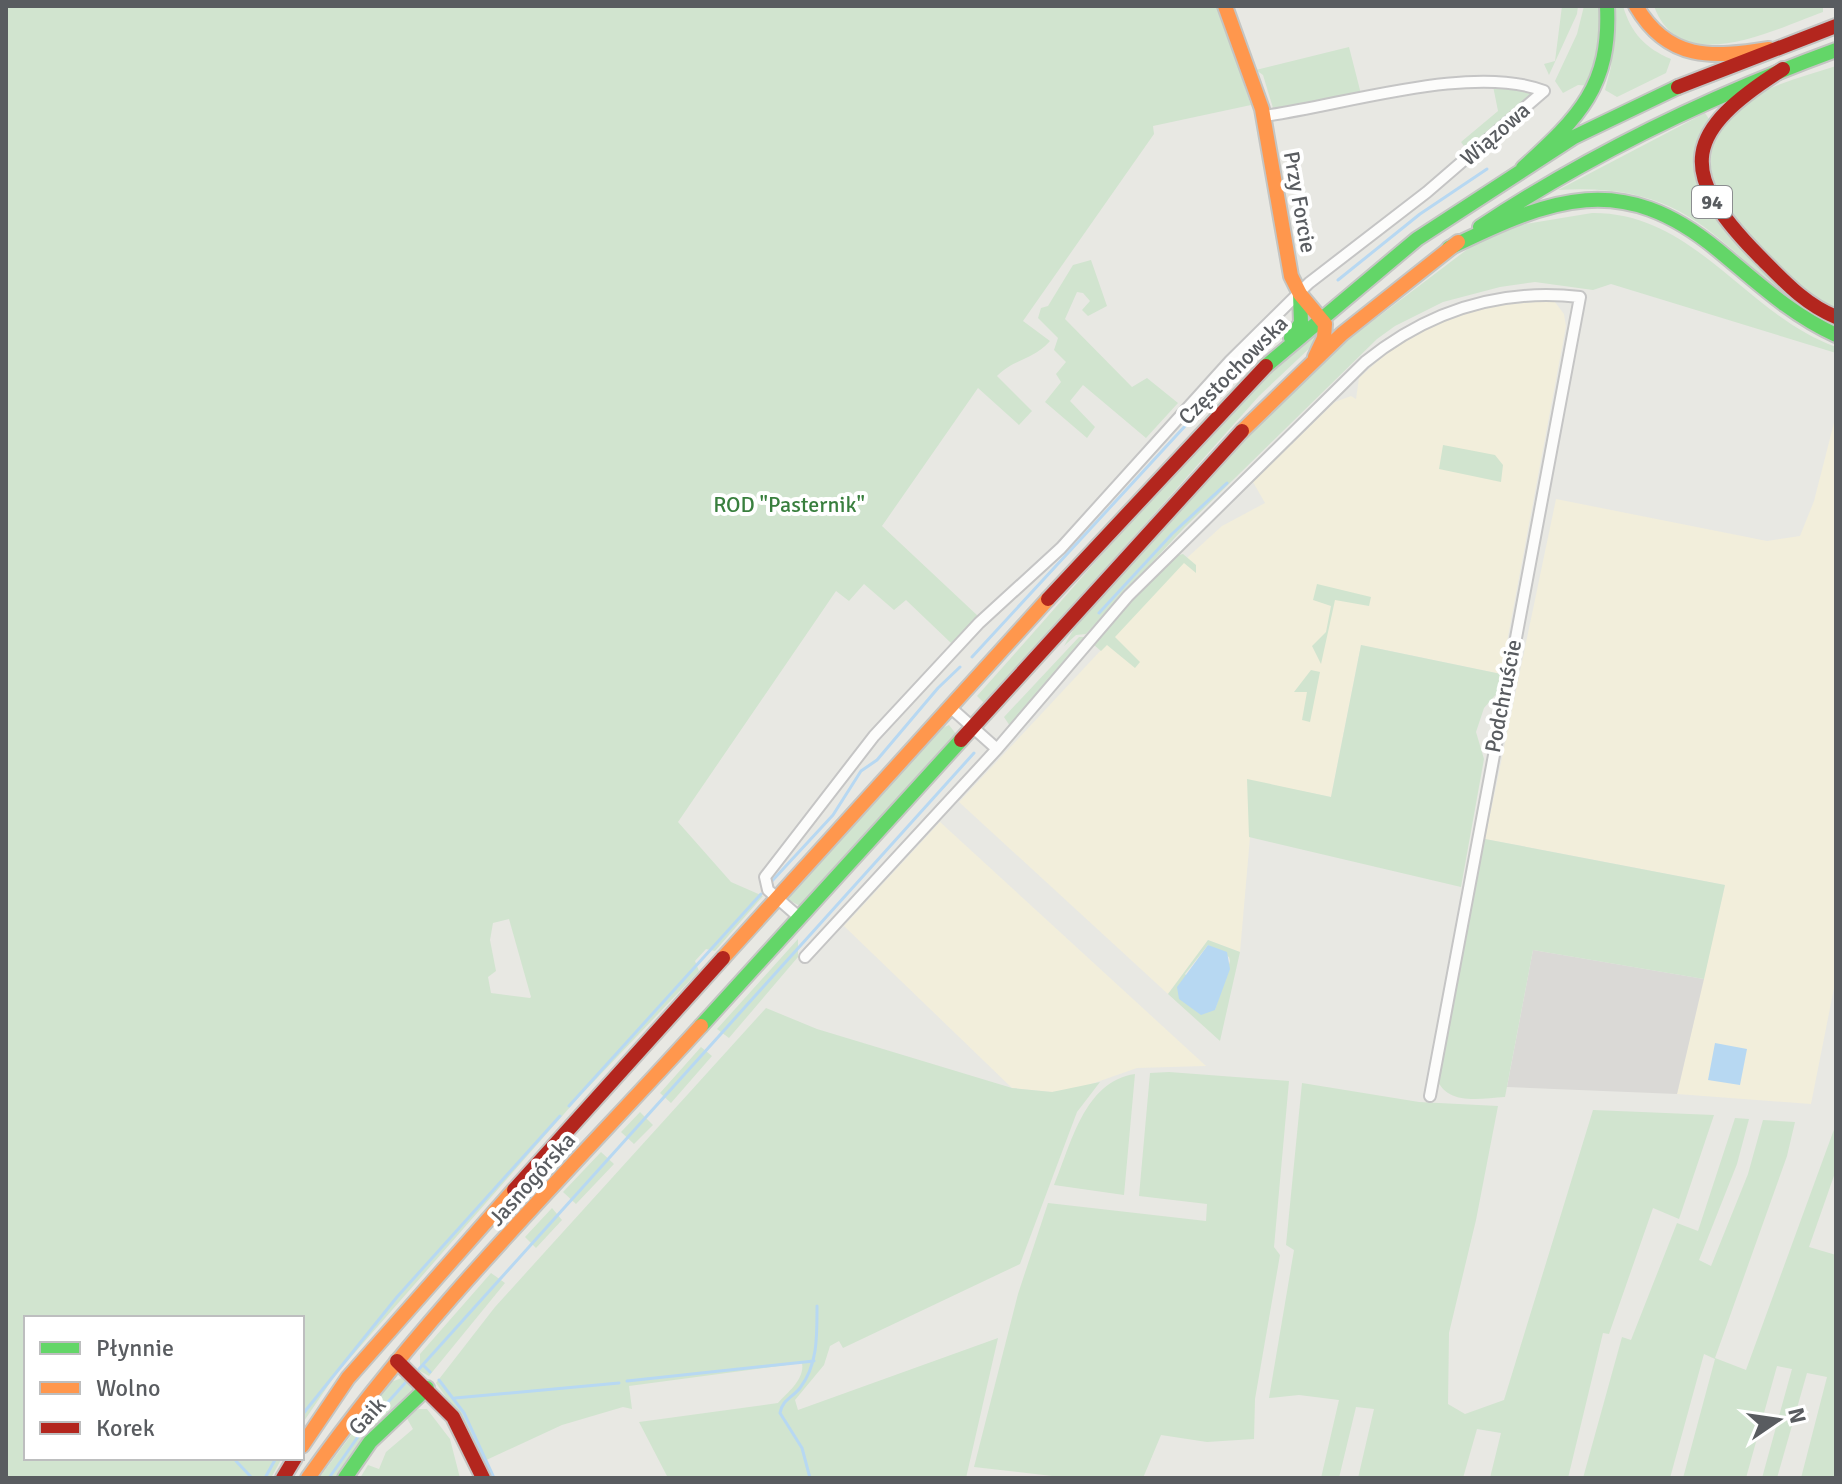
<svg xmlns="http://www.w3.org/2000/svg" width="1842" height="1484" font-family="Signika,sans-serif">
<style>
.commercial{fill:#f2eedb}
.industrial{fill:#dad9d6}
.green{fill:#d1e4cf;fill-rule:evenodd}
.water{fill:#b7d8f2}
.lines{fill:none;stroke-linecap:round;stroke-linejoin:round}
.stream{stroke:#b7d8f2;stroke-width:3}
.street-casing{stroke:#c5c5c5;stroke-width:14}
.fast-casing{stroke:#c4c5c3;stroke-width:18}
.slow-casing{stroke:#c4c5c3;stroke-width:18}
.jam-casing{stroke:#c4c5c3;stroke-width:18}
.street{stroke:#fcfcfb;stroke-width:10}
.fast{stroke:#63d668;stroke-width:14}
.slow{stroke:#ff974d;stroke-width:14}
.jam{stroke:#b3261e;stroke-width:14}
.labels{text-anchor:middle;dominant-baseline:central;stroke-width:8;stroke-linejoin:round;paint-order:stroke}
.shield{fill:#fff;stroke:#8b8d90;stroke-width:2}
.shield-label{font-size:20px;font-weight:bold;fill:#595c60}
.street-label{font-size:22px;fill:#595c60;stroke:#fff}
.park-label{font-size:22px;fill:#397f3e;stroke:#fff}
</style>
<rect width="100%" height="100%" fill="#e8e8e3"/>
<path class="commercial" d="M1535 302H1555L1564 314 1566 326 1501 674 1361 645 1331 797 1248 780 1251 826 1240 952 1208 940 1168 994 959 802 1188 557 1222 526 1265 503 1253 482 1335 402 1351 396 1356 399 1359 378 1391 349 1434 325 1489 306Z
M1836 415V978L1811 1104 1677 1094 1725 885 1485 839 1556 499 1767 541 1800 536 1814 501Z
M940 822 1206 1066 1137 1068 1077 1089 1052 1092 1012 1088 844 926Z"/>
<path class="industrial" d="M1533 950 1704 979 1677 1094 1507 1087Z"/>
<path class="green" d="M6 6H1217L1251 105 1153 126 1154 134 1023 321 1050 341C1032 361 1015 358 997 376L1032 411 1019 425 978 388 882 526 979 617 951 643 906 600 894 610 864 584 849 601 836 591 678 822 731 882 763 896 715 951 706 949 695 961 699 971 578 1098 336 1374 302 1424V1318H26V1458H282L271 1478H6ZM509 919 531 997 530 998 491 993 488 977 496 971 490 940 493 923Z
M1562 6H1578L1577 14 1549 75 1544 64 1555 61Z
M1584 6H1602L1603 17 1593 86 1578 85 1563 93 1555 81 1577 34Z
M1614 6H1623C1631 33 1645 48 1671 59L1666 73 1617 97 1605 90 1611 67Z
M1654 6H1823V12C1775 29 1680 79 1654 6Z
M1349 47 1361 94 1273 108 1263 75 1256 70Z
M1836 66V310L1821 304C1778 263 1679 196 1721 129 1725 122 1729 114 1734 109 1763 86 1802 77 1836 66Z
M1503 85 1532 93V97L1467 150 1461 142 1498 111 1493 86Z
M1705 113 1709 119 1696 169 1794 306C1710 231 1678 183 1558 190Z
M1592 213C1695 212 1746 315 1836 347V353L1611 284 1593 290 1535 282 1500 287 1443 302 1395 326 1377 339 1184 528 1086 634 1076 635 1064 646 1075 627 1255 429 1349 339 1469 248 1502 228Z
M1091 260 1107 306 1088 316 1082 310 1090 301 1083 293 1077 292 1065 319 1132 387 1147 378 1178 403 1146 438 1083 385 1070 401 1095 427 1087 438 1045 402 1061 382 1056 374 1066 362 1054 350 1058 338 1038 318 1041 308 1048 306 1073 265Z
M1316 329 1320 331 1314 344 1259 396 985 704 977 696C1089 572 1193 443 1316 329Z
M1443 445 1495 455 1503 465 1501 482 1439 469Z
M1183 554 1196 565V573L1184 563 1115 637 1140 662 1135 668 1107 645 1101 651 1094 645C1111 625 1160 557 1183 554Z
M1317 584 1371 597 1369 606 1335 600 1321 664 1312 646 1326 632 1331 606 1313 600Z
M1079 637H1087L1010 726 1004 717Z
M1361 645 1501 674 1499 691 1484 708 1476 732 1484 759 1461 887 1249 837 1247 779 1331 797Z
M1311 670 1320 672 1310 722 1302 720 1307 692H1294Z
M949 725 956 734 800 906 787 899 942 728Z
M1485 839 1725 885 1704 979 1533 950 1505 1097C1477 1099 1444 1106 1435 1074L1482 840Z
M798 939V957L729 1038 717 1029Z
M1208 940 1240 952 1220 1041 1168 994ZM1208 945 1229 957 1230 961 1215 1010 1185 974Z
M766 1008 817 1029 1012 1088 1052 1092 1100 1082 1077 1112 1020 1264 843 1348 839 1341 830 1346 824 1365 795 1400 798 1410 998 1338 966 1478H668L639 1422 778 1403C788 1392 805 1379 802 1363L629 1386 632 1409 623 1407 562 1425 482 1462 460 1417 436 1383 495 1307Z
M701 1047 712 1056 671 1103 660 1093Z
M1169 1072 1289 1081 1274 1247 1280 1255 1255 1399 1254 1439 1207 1442 1161 1435 1143 1478H1069L974 1467 1018 1294 1048 1203 1206 1221 1207 1204 1139 1196 1150 1073Z
M1135 1074 1124 1195 1054 1185C1071 1145 1084 1081 1135 1074Z
M1302 1083 1419 1102 1498 1106 1476 1220 1449 1333 1448 1404 1465 1414 1504 1400 1593 1110 1714 1115 1679 1219 1653 1208 1609 1334 1603 1333 1568 1478H1490L1501 1433 1477 1429 1463 1478H1358L1374 1409 1356 1407 1339 1478H1321L1339 1400 1299 1395 1269 1398 1294 1250 1286 1245Z
M640 1112 653 1125 634 1144 621 1132Z
M1735 1118 1749 1119 1737 1164 1699 1260 1711 1266 1748 1174 1763 1120 1795 1122 1787 1156 1715 1358 1746 1370 1836 1124V1170L1809 1247 1836 1255V1478H1801L1827 1377 1807 1373 1777 1478H1762L1792 1369 1777 1366 1746 1478H1683L1715 1359 1704 1354 1670 1478H1583L1622 1337 1631 1340 1677 1223 1698 1231Z
M601 1152 614 1164 576 1204 563 1192Z
M552 1208 562 1220 536 1248 525 1237Z
M491 1273 505 1283 429 1376 420 1371V1354Z
M407 1376 416 1384 411 1393 369 1436 338 1478H319L391 1382Z
M419 1409H427L450 1439 460 1478H360L368 1465 379 1469 386 1452 413 1429 405 1415Z"/>
<path class="water" d="M1208 945 1227 952 1230 969 1215 1010 1201 1015 1179 999 1177 987Z
M1715 1043 1747 1049 1740 1085 1708 1080Z"/>
<g class="lines">
<path class="stream" d="M1338 280 1420 214 1487 169
M1099 613 1172 534 1227 483
M972 657 1234 373
M772 881 833 815 861 771 877 760 938 688 960 667
M569 1106 761 894
M423 1365 430 1372
M419 1369 974 753
M439 1380 464 1413 494 1478
M627 1381 814 1361
M455 1398 619 1383
M302 1415 397 1297 560 1116
M236 1461 252 1478
M265 1478 276 1458
M329 1478 362 1431 406 1382
M810 1478 802 1448 780 1413C782 1400 792 1398 800 1388 818 1365 817 1335 817 1306"/>
<defs>
<path id="street" d="M1264 116C1341 106 1472 63 1544 91
M951 708 997 749
M800 918 768 890 765 877 874 736 979 623 1061 548 1230 361 1309 283 1427 192 1544 91
M805 957 997 749 1128 596 1365 362C1428 311 1499 288 1580 297L1430 1096"/>
<path id="fast" d="M1523 168C1579 117 1611 86 1607 6
M1480 227C1592 153 1710 96 1836 50
M1449 248C1552 198 1621 170 1718 250 1757 282 1790 314 1836 335
M1291 338 1301 323 1300 294
M1266 366 1417 239 1574 137 1678 87
M701 1026 961 740
M345 1478 370 1442 427 1388"/>
<path id="slow" d="M1225 6 1262 109 1291 276 1300 294 1325 324 1324 338 1315 357
M1636 6C1668 61 1712 58 1769 49
M1242 431 1342 334 1458 242
M723 958 1048 599
M302 1446 348 1378 514 1190
M308 1478C423 1315 567 1173 701 1026"/>
<path id="jam" d="M1783 69C1685 131 1674 170 1759 256 1783 280 1804 304 1836 317
M1678 87 1836 26
M1048 599 1266 366
M961 740 1242 431
M514 1190 723 958
M397 1361 453 1417 483 1478
M283 1478 295 1458"/>
</defs>
<use href="#street" class="street-casing"/>
<use href="#fast" class="fast-casing"/>
<use href="#slow" class="slow-casing"/>
<use href="#jam" class="jam-casing"/>
<use href="#street" class="street"/>
<use href="#fast" class="fast"/>
<use href="#slow" class="slow"/>
<use href="#jam" class="jam"/>
</g>
<g class="labels">
<rect class="shield" x="1692" y="186" width="40" height="32" rx="6"/>
<g class="shield-label">
<text x="1712" y="202">94</text>
</g>
<g class="street-label">
<text transform="translate(1495 134) rotate(-41)">Wiązowa</text>
<text transform="translate(1300 202) rotate(80)">Przy Forcie</text>
<text transform="translate(1233 370) rotate(-45)">Częstochowska</text>
<text transform="translate(1503 696) rotate(-79)">Podchruście</text>
<text transform="translate(532 1179) rotate(-48)">Jasnogórska</text>
<text transform="translate(367 1416) rotate(-47)">Gaik</text>
</g>
<g class="park-label">
<text x="789" y="504">ROD "Pasternik"</text>
</g>
</g>
<rect width="1842" height="1484" fill="none" stroke="#595c60" stroke-width="16"/>
<rect x="24" y="1316" width="280" height="144" fill="#ffffff" stroke="#bdbebf" stroke-width="2"/>
<rect x="40" y="1342" width="40" height="12" fill="#63d668" stroke="#bdbebf" stroke-width="2"/>
<text x="96" y="1356" font-size="24" fill="#595c60">Płynnie</text>
<rect x="40" y="1382" width="40" height="12" fill="#ff974d" stroke="#bdbebf" stroke-width="2"/>
<text x="96" y="1396" font-size="24" fill="#595c60">Wolno</text>
<rect x="40" y="1422" width="40" height="12" fill="#b3261e" stroke="#bdbebf" stroke-width="2"/>
<text x="96" y="1436" font-size="24" fill="#595c60">Korek</text>
<g transform="translate(1778 1420) rotate(77)" stroke="#ffffff" stroke-width="6" paint-order="stroke">
<path d="M0-6L14 30L0 20L-14 30Z" fill="#595c60"/>
<text y="-12" font-size="22" font-weight="bold" text-anchor="middle" fill="#595c60">N</text>
</g>
</svg>
